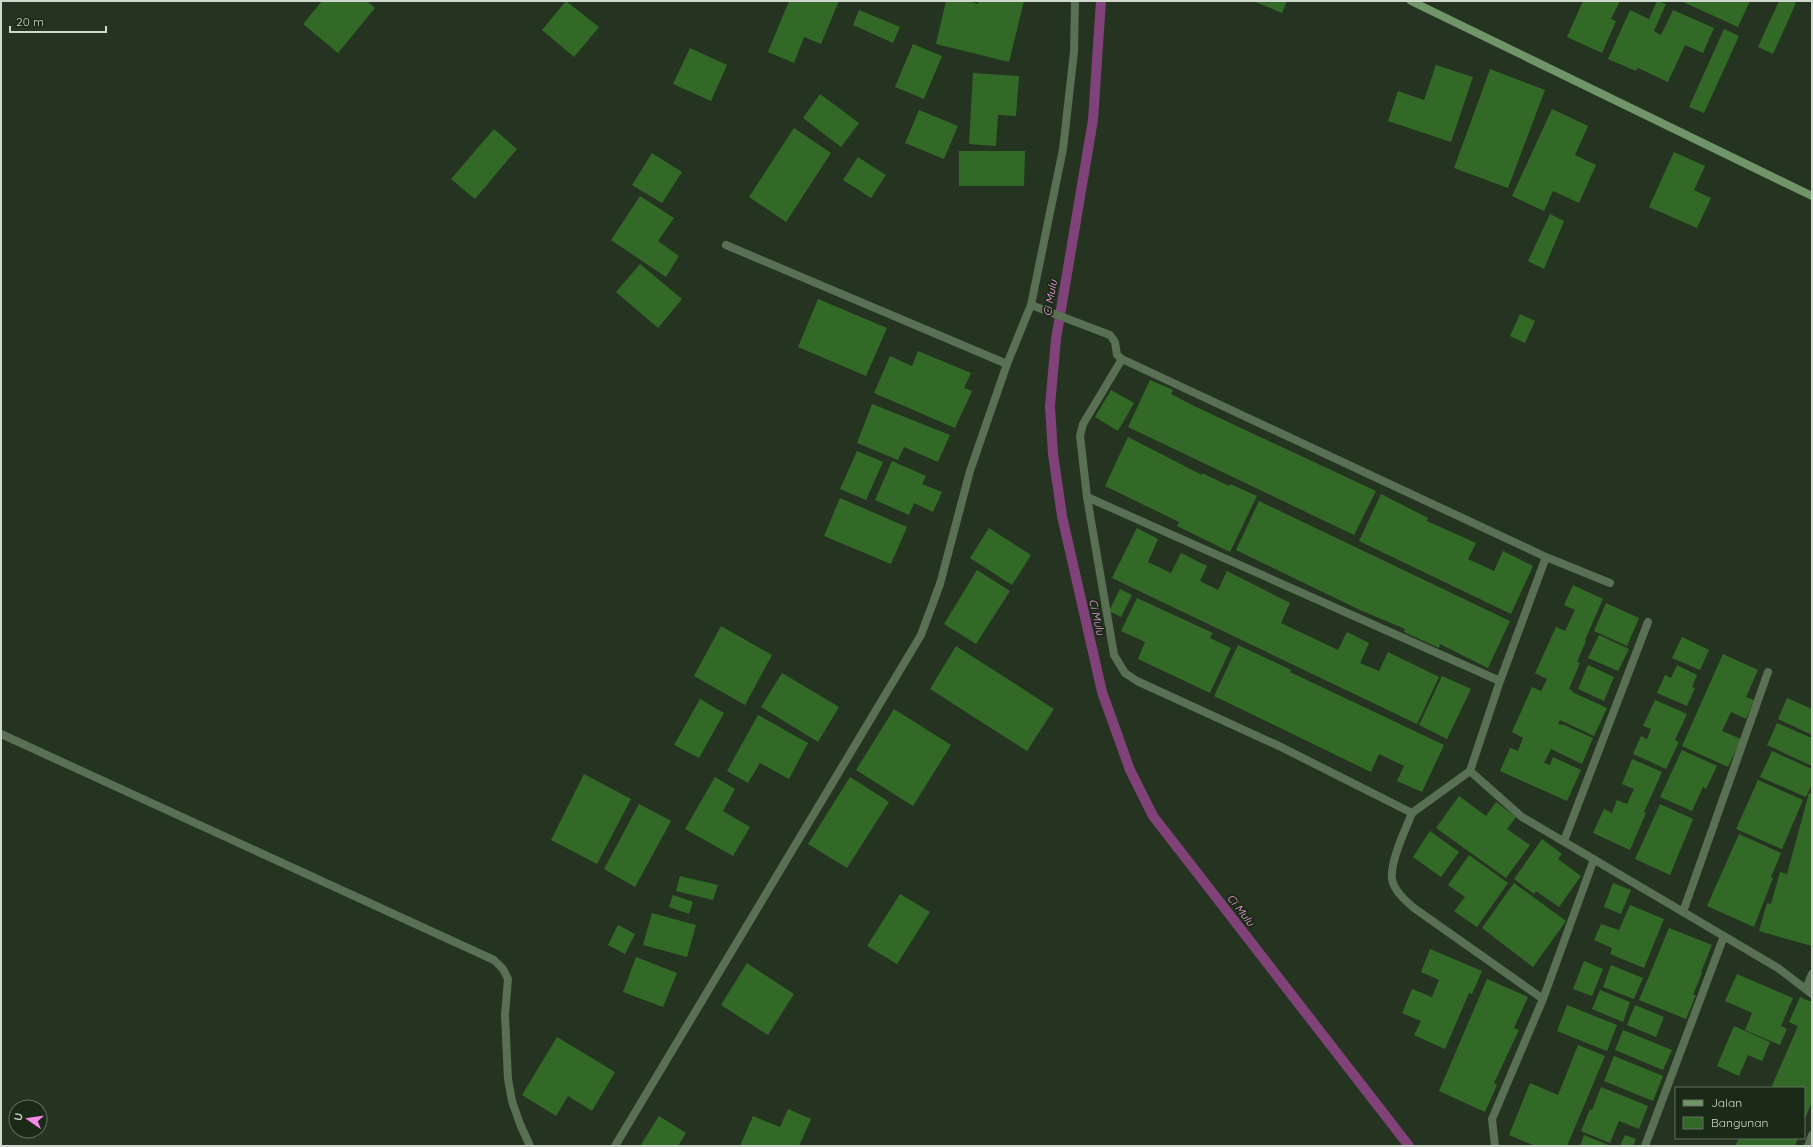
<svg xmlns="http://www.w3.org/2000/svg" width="1813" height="1147" font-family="Quicksand,sans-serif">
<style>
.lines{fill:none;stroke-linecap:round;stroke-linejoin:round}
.stream{stroke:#814279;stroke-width:10}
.building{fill:#336927}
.lane{stroke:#597054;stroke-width:8}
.street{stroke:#597054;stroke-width:8}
.secondary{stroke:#709568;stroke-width:8}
.labels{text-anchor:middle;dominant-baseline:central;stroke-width:4;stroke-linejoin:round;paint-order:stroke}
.water-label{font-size:11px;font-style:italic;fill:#fda3f0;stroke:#1a2a17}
</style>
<rect width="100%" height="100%" fill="#243420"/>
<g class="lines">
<path class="stream" d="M1101 1 1093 120 1056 339 1050 406 1053 454 1062 516 1102 692 1130 770 1153 816 1409 1146"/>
</g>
<path class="building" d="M322 1H367L375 8 338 53 303 24Z
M566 1 599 27 574 57 542 30Z
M789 1H839L821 44 804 37 794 63 768 52Z
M946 1H968L978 4 979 1H1024L1009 62 936 44Z
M1253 1H1287L1282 13Z
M1583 1H1620L1611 19 1616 21 1602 53 1567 37Z
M1657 1 1666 4 1654 31 1661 35 1673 10 1714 28 1703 53 1685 45 1668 82 1638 68 1636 71 1608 59 1630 10 1649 19Z
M1681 1H1750L1738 27Z
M1779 1H1792L1796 3 1773 54 1758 47Z
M859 10 900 27 893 43 853 25Z
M1724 29 1739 36 1704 113 1689 107Z
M913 44 942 56 924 99 895 87Z
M690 48 727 65 711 101 673 84Z
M1436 65 1473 77 1451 142 1388 121 1398 91 1424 100Z
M1490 69 1545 90 1508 188 1454 168Z
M973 73 1019 76 1016 116 998 115 996 146 969 144Z
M820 94 859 123 841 147 803 118Z
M1552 109 1588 126 1575 155 1596 165 1579 203 1553 191 1544 211 1512 196Z
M919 110 958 126 944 159 905 143Z
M794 128 831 153 786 222 749 197Z
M494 129 517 149 475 199 451 179Z
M959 151H1025L1024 186H959Z
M1674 152 1705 166 1694 190 1711 198 1697 228 1649 207Z
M652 153 682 172 662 203 632 185Z
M858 157 886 175 871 198 843 180Z
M640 196 674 218 658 241 679 256 666 277 611 240Z
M1550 214 1564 221 1544 269 1528 261Z
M640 264 682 299 658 328 616 292Z
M818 299 887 328 866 376 798 347Z
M1520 314 1535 321 1525 343 1510 336Z
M918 351 971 373 964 388 972 391 955 428 874 393 890 356 912 366Z
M1150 380 1173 390 1171 394 1194 406 1376 491 1354 535 1128 427Z
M1111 390 1134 403 1118 431 1095 417Z
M872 404 950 435 938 462 904 447 898 460 857 443Z
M1128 437 1202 475V473L1229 486 1230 484 1257 496 1230 552 1177 526 1179 522 1105 486Z
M857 451 883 462 866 500 840 489Z
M892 461 926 476 922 484 942 492 933 512 914 503 909 515 875 500Z
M1381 494 1428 518 1427 521 1476 543 1468 559 1494 571 1503 551 1533 566 1511 614 1359 541Z
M840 498 907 527 891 564 824 536Z
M1259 501 1510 621 1488 668 1440 644 1439 648 1404 632 1405 629 1360 610 1236 550Z
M989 528 1031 555 1012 585 970 558Z
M1137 528 1158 539 1148 562 1171 573 1181 553 1207 566 1200 581 1218 590 1227 571 1290 603 1281 623 1338 650 1347 632 1369 643 1360 663 1379 671 1388 652 1439 677 1417 724 1112 578Z
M977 570 1010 591 976 644 944 624Z
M1573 585 1603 599 1585 640 1586 641 1577 662 1580 663 1569 689 1573 691 1572 692 1607 708 1594 736 1560 720 1558 724 1562 725V724L1593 738 1582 764 1551 749 1544 763 1550 765 1553 757 1581 770 1567 801 1500 771 1510 748 1518 751 1523 738 1512 732 1532 687 1541 691 1547 679 1535 673 1556 627 1565 631 1575 610 1564 605Z
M1120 589 1132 595 1121 617 1109 611Z
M1137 598 1213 633 1210 638 1231 648 1210 693 1138 659 1145 642 1121 631Z
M1606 603 1639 618 1627 646 1594 631Z
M721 626 772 655 745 705 694 676Z
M1599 635 1629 649 1618 671 1588 658Z
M1682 637 1709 650 1700 670 1672 658Z
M1238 645 1291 670 1290 672 1444 745 1422 792 1397 781 1404 766 1379 754 1371 772 1214 696Z
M956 646 1054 709 1027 751 930 689Z
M1723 654 1758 670 1746 697 1754 700 1746 719 1731 712 1722 731 1741 739 1728 767 1682 746Z
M1588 665 1614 677 1604 701 1578 689Z
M1677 665 1697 675 1692 687 1695 688 1687 706 1657 693 1665 675 1671 678Z
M782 673 839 707 818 742 761 707Z
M1442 676 1471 689 1447 739 1419 725Z
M1787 698 1812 709V735L1778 719Z
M700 699 724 713 699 758 674 745Z
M1655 700 1687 714 1675 740 1679 742 1666 769 1633 754 1641 736 1647 739 1651 729 1643 726Z
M894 709 951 745 913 806 856 770Z
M758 715 808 743 789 779 760 763 748 783 727 771Z
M1777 723 1812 738V766L1767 745Z
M1682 750 1717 766 1706 789 1703 787 1692 811 1660 797Z
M1772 751 1812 769V784L1806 797 1760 777Z
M1632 759 1662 772 1644 812 1646 813 1630 850 1593 833 1604 809 1612 813 1617 800 1627 804 1634 789 1622 784Z
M584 774 631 799 597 864 551 840Z
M715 777 735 789 723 811 750 827 733 856 685 829Z
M850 777 889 802 847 868 808 844Z
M1758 780 1803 800 1782 849 1736 829Z
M1809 793 1812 794V946L1759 931 1767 903 1771 904 1780 872 1787 874Z
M1459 796 1486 816 1496 802 1516 817 1507 829 1530 845 1506 878 1436 828Z
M639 804 671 821 635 887 604 869Z
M1660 804 1693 819 1670 875 1635 859Z
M1430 831 1459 852 1441 877 1413 857Z
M1739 834 1781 853 1771 877 1773 878 1754 927 1707 906Z
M1542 839 1562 854 1558 859 1581 876 1559 907 1536 891 1534 894 1514 879Z
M1469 855 1508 883 1477 927 1454 911 1465 897 1448 885Z
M680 876 718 885 713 900 676 891Z
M1514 883 1566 921 1533 967 1482 928Z
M1613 883 1631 890 1621 914 1604 907Z
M900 894 930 912 897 964 867 946Z
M673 895 693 902 689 914 669 907Z
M1630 905 1664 919 1644 968 1610 954 1612 948 1594 940 1601 924 1619 930Z
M652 913 696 925 687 957 643 945Z
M618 925 635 934 625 954 608 945Z
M1669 928 1712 945 1701 972 1702 973 1693 995H1696L1686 1019 1639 1000Z
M1430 949 1482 971 1472 994 1469 993 1445 1049 1414 1035 1421 1021 1402 1013 1412 989 1432 997 1439 980 1421 972Z
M636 957 677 973 663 1007 623 992Z
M1584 961 1603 969 1592 996 1573 989Z
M747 963 794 994 768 1035 721 1005Z
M1611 965 1643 978 1634 999 1603 987Z
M1737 974 1793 998 1781 1026 1787 1029 1780 1045 1745 1030 1752 1013 1725 1001Z
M1487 979 1528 997 1514 1028 1519 1030 1494 1083 1497 1085 1485 1112 1439 1091Z
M1600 990 1630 1002 1623 1022 1592 1009Z
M1800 997 1812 1002V1102L1804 1121V1088H1771L1798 1026 1789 1022Z
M1567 1005 1617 1025 1607 1051 1557 1031Z
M1635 1005 1664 1017 1656 1037 1627 1025Z
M1734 1026 1770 1042 1762 1061 1748 1055 1739 1076 1717 1066Z
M1623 1030 1672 1050 1663 1070 1615 1050Z
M557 1037 615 1072 592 1111 568 1096 556 1116 522 1095Z
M1578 1045 1605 1056 1567 1146H1535L1509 1135 1530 1083 1558 1095Z
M1614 1056 1663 1076 1653 1101 1604 1081Z
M1601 1087 1648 1106 1639 1129 1619 1121 1610 1143 1581 1131 1590 1109 1592 1110Z
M788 1109 811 1119 799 1146H740L753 1116 780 1127Z
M659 1116 686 1133 678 1146H640Z
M1584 1135 1611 1146H1580Z
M1625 1135 1636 1139 1633 1146H1620Z
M1739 1138H1798L1795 1146H1735Z"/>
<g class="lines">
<path class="lane" d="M726 245 1007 364"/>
<path class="street" d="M1031 305 1110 335 1115 342 1117 355 1122 359 1546 557 1500 681 1470 771
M1122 359 1083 424 1080 436 1087 497 1114 655 1125 673 1137 681 1279 746 1412 813 1470 771 1522 817 1778 968 1812 994
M1087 497 1500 681
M1546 557 1610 583
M1 734 494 960 503 969 508 979 505 1015 508 1079 512 1101 520 1124 530 1146
M1412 813C1405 831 1390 861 1392 879 1394 891 1406 901 1414 908L1543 999
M1564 841 1648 622
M1683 912 1768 672
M1806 989 1812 974
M615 1146 921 635 940 584 970 471 1007 364 1031 305 1063 149 1074 52 1075 1
M1495 1146 1492 1119 1543 999 1594 859
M1645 1146 1724 936
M1808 1146 1812 1135"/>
<path class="secondary" d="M1411 1 1812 196"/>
</g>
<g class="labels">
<g class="water-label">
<text transform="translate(1050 298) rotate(-80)">Ci Mulu</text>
<text transform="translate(1097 617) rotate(77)">Ci Mulu</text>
<text transform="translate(1241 910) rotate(52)">Ci Mulu</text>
</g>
</g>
<rect width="1813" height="1147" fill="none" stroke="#ced8cc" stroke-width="4"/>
<rect x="1675" y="1087" width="130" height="52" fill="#1a2a17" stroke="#62705f"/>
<rect x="1683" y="1100" width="20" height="6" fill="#709568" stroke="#62705f"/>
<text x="1711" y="1107" font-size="12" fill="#ced8cc">Jalan</text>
<rect x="1683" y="1117" width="20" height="12" fill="#336927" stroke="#62705f"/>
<text x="1711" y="1127" font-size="12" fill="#ced8cc">Bangunan</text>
<g transform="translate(28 1119) rotate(283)"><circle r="19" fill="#1a2a17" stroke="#62705f"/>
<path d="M0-3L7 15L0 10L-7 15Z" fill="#f888ea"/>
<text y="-6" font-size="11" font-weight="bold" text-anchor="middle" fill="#ced8cc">U</text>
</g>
<path d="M10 26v6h96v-6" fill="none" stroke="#ced8cc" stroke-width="2"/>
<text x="16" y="26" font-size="12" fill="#ced8cc" stroke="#1a2a17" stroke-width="3" paint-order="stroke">20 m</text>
</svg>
